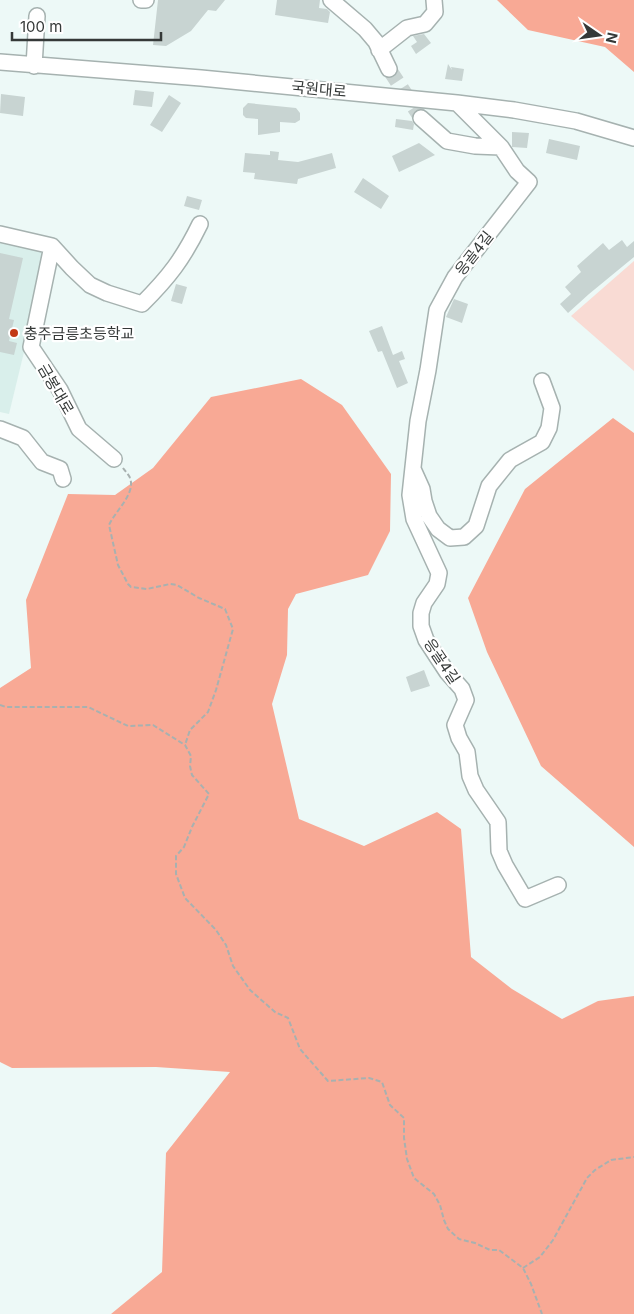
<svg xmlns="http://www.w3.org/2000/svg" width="634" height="1314" font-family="Inter,'Noto Sans KR',sans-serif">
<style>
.built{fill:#d9efeb}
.green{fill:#f9dbd4}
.forest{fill:#f8a995}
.building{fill:#c8d4d2}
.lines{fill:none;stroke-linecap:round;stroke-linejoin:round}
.minor-tunnel{stroke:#c8d3d1;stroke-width:15;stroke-dasharray:15 8;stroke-linecap:butt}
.minor-casing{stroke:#a6b2b0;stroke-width:18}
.path{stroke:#a8b1b0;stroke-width:2;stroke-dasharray:5 2.5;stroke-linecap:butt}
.minor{stroke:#fff;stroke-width:15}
.poi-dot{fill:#c33916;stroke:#fff;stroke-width:2}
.labels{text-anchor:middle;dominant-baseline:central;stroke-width:4.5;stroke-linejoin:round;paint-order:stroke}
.street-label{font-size:15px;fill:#353938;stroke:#fff}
.poi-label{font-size:15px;fill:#353938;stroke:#fff;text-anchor:start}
</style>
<rect width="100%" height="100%" fill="#edf9f7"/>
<path class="built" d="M0 242 48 253 9 414 0 412Z"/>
<path class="green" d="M634 261V371L571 316Z"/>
<path class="forest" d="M497 0H634V72L605 47 528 30Z
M301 379 342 405 391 474 390 531 368 575 296 594 288 609 287 655 272 704 299 819 364 846 437 812 461 829 471 957 512 989 562 1019 598 1001 634 996V1314H111L162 1272 166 1153 230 1072 156 1067 12 1068 0 1062V688L31 668 26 600 68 494 115 495 153 468 211 397Z
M613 418 634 433V847L541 766 487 652 468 598 525 489Z"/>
<path class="building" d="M158 0H225L216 11 208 10 191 31 166 46 153 45Z
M277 0H320L319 8 327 9 330 12 328 23 275 15Z
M424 34 431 43 416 54 411 46 417 42 413 36Z
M448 64 452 70 451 67 464 69 462 81 445 79Z
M135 90 154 92 152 107 133 105Z
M1 94 25 97 23 116 0 113Z
M169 95 181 103 162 132 150 125Z
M248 103 296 108 300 113V120L295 123 280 122V132L258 135V119L246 118 243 115V108Z
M396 119 412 121 414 124 413 130 395 127Z
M512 132 529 133 527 148 512 147Z
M549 139 580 146 577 160 546 153Z
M419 143 435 155 399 172 392 156Z
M270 151 279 152 278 160 298 162 332 153 336 168 298 179 297 184 254 179 255 173 243 172 245 153 270 155Z
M363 178 389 196 381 209 354 192Z
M187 196 202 200 199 210 184 206Z
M622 240 627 247 634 241V257L589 294 568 313 560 304 571 294 565 287 581 272 577 266 603 243 609 250Z
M0 253 23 258 9 319 14 320 9 341 17 343 14 355 0 352Z
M176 284 187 287 182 304 171 301Z
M454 299 468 304 462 323 446 317Z
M382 326 393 355 402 351 405 359 399 361 408 383 397 388 382 351 378 352 369 331Z
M424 670 430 686 411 692 406 677Z"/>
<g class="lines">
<path class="minor-tunnel" d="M389 69 421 118"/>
<defs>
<path id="minor" d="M141 0H146
M331 0 365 29 376 42 389 69
M379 50 407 28 425 24 435 12 434 0
M0 62 201 78 457 103 514 110 576 121 634 138
M34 66 37 16
M457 103 501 147 517 171 529 182 455 277 437 310 428 370 418 421 410 495 414 519 439 573 437 584 424 603 421 613V626L426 640 447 672 462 689 466 700 455 725 459 738 467 752 470 776 476 790 498 822 499 851 505 865 525 899 558 885
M421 118 447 141 475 146 501 147
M0 234 52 246 72 268 90 285 107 293 142 304C169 277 183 259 200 224
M52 246 31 347 60 390 79 429 114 459
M0 429 23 438 42 462 60 469 63 479
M413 469 422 489 424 501 429 516 438 529 450 538 464 537 476 526 489 486 510 460 542 442 549 428 552 408 542 381"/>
</defs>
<use href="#minor" class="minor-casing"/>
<path class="path" d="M123 468C125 471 129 475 130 478 136 494 115 511 109 525L118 565 128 584 131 587 147 589 170 584 177 585 199 598 225 609 233 629 216 690 208 712 190 730 185 745
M0 705 6 707H88L128 726 153 725 185 745 191 756 190 766 192 775 209 794 192 827 184 847 176 856V874L185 898 216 930 226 945 233 966 250 990 275 1012 288 1018 300 1049 328 1081 369 1078 382 1082 390 1105 404 1118V1138L407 1159 414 1178 434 1194 440 1205 444 1220 448 1229 459 1239 475 1243 490 1250H499L523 1268 531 1284 542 1314
M523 1268 540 1257 553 1240 587 1178 595 1170 611 1160 634 1157"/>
<use href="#minor" class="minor"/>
</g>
<circle class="poi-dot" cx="14" cy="333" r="5"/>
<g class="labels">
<g class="street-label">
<text transform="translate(319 89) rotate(5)">국원대로</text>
<text transform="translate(474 253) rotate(-52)">응골4길</text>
<text transform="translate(56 389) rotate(60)">금봉대로</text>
<text transform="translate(442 661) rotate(56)">응골4길</text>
</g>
<g class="poi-label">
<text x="24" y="333">충주금릉초등학교</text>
</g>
</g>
<g transform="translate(599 35) rotate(103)" stroke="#ffffff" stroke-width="4" paint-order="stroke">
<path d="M0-4L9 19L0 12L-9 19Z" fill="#353938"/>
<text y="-8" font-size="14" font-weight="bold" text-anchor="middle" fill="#353938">N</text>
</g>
<path d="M12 32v8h149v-8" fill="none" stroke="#353938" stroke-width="2.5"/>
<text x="20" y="32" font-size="15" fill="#353938" stroke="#ffffff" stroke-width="4" paint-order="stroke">100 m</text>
</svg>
